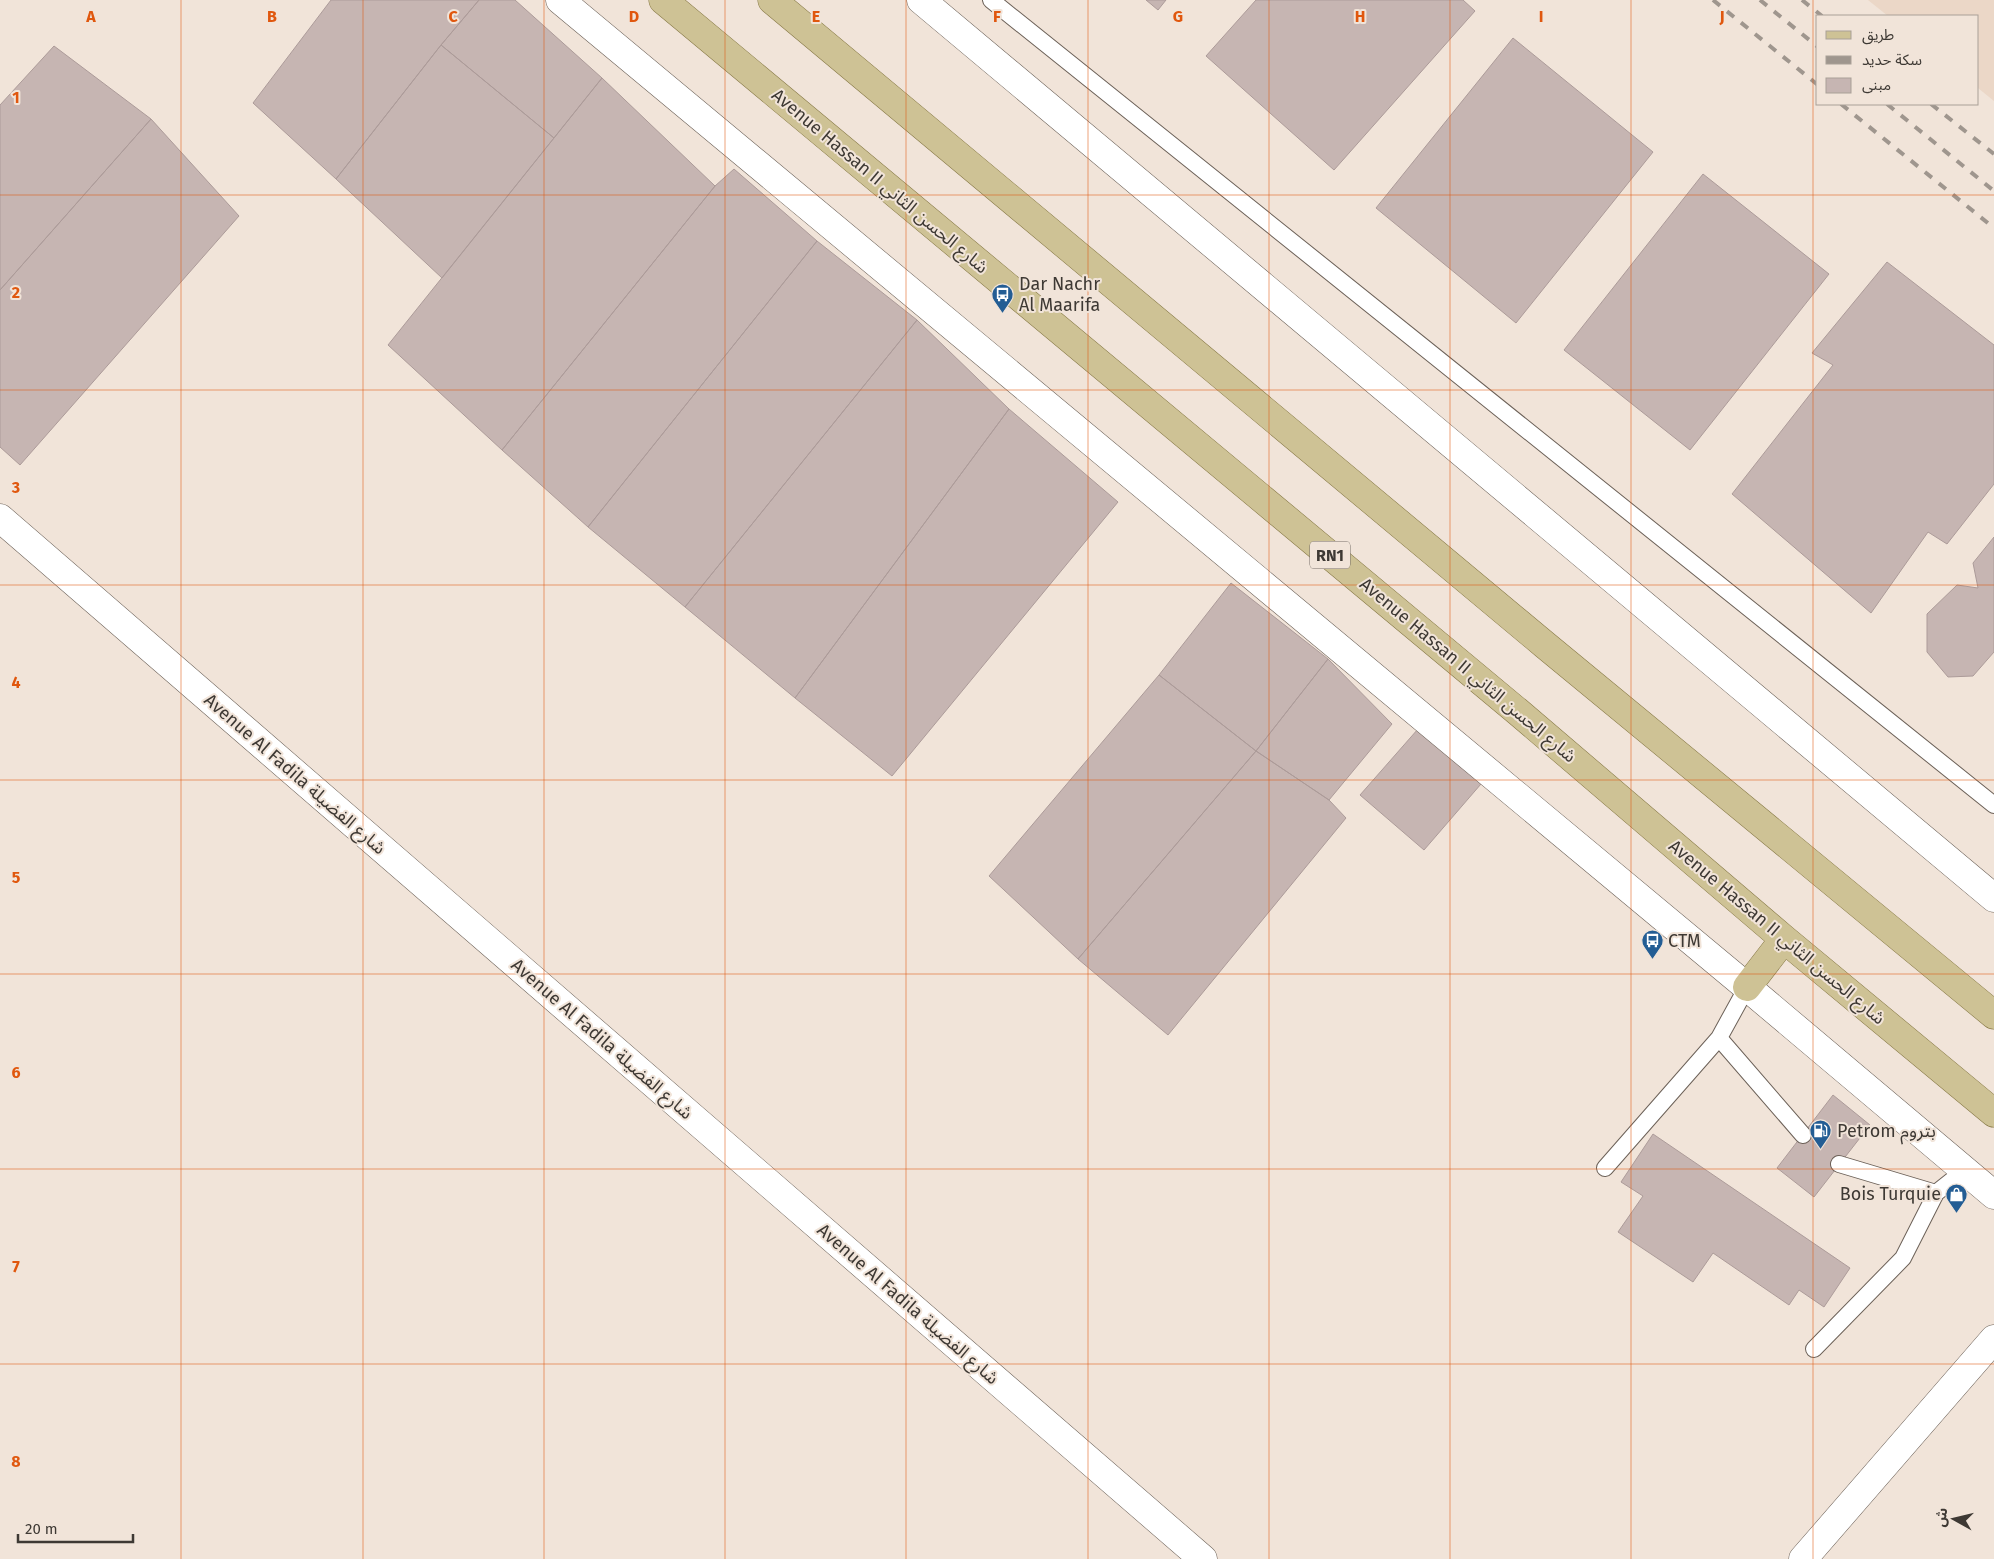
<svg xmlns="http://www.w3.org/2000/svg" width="1994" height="1559" font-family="'Fira Sans','Noto Sans Arabic',sans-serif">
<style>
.built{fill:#ebd7c7}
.building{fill:#c6b5b2;stroke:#ac9b99}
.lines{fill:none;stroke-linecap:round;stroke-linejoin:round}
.service-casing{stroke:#6c6158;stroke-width:18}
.minor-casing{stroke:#6c6158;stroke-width:29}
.tertiary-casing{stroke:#6c6158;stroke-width:29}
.primary-casing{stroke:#867846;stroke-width:29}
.service{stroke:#fff;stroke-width:16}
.minor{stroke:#fff;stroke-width:28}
.tertiary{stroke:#fff;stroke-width:28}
.primary{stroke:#cec295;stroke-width:28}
.rail{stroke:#9f968e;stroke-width:4;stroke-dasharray:9 9;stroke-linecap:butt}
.grid{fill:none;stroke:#e0570e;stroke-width:1;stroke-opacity:0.55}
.labels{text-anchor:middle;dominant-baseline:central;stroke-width:4;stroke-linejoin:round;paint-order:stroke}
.shield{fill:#f1e4d9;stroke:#746c66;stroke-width:1}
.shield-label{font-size:16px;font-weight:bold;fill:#3e3934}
.street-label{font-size:18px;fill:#3e3934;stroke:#f1e4d9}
.poi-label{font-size:18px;fill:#3e3934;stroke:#f1e4d9;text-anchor:start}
.grid-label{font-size:16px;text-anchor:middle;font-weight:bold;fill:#e0570e;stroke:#f1e4d9;stroke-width:4;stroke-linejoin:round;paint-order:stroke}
</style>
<rect width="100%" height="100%" fill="#f1e4d9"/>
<path class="built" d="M1868 0H1994V101L1978 88V16H1888Z"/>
<path class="building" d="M331 0H479L441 45 336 179 253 103Z
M479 0H515L602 78 554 138 441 45Z
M1146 0H1166L1158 10Z
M1256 0H1463L1475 11 1334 170 1206 56Z
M1513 38 1653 152 1516 323 1376 208Z
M441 45 554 138 442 278 336 179Z
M54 46 151 119 0 290V105Z
M602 78 715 186 502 450 388 345Z
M151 119 239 216 20 465 0 447V290Z
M734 169 817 241 588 527 502 450 715 186Z
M1703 174 1829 274 1690 450 1564 350Z
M817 241 917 320 685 607 588 527Z
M1887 262 1994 345V484L1947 544 1928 532 1871 613 1732 494 1833 365 1812 353Z
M917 320 1009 409 795 698 685 607Z
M1009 409 1118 502 892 776 795 698Z
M1994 537V652L1973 676 1948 677 1927 652V614L1957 585 1978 588 1973 563Z
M1231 583 1328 659 1256 751 1159 675Z
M1328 659 1392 724 1329 800 1256 751Z
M1159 675 1256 751 1078 959 989 876Z
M1418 729 1481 784 1424 850 1360 795Z
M1256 751 1329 800 1346 818 1168 1035 1078 959Z
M1833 1095 1870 1125 1814 1197 1777 1168Z
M1653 1134 1850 1268 1824 1307 1799 1290 1789 1305 1713 1253 1693 1282 1618 1232 1643 1196 1621 1182Z"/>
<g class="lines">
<defs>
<path id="service" d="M991 0 1994 805
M1719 1038 1803 1135
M1839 1164 1936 1193 1965 1170
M1605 1168 1719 1038 1747 987
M1814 1349 1903 1258 1936 1193"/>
<path id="minor" d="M560 0 1747 987 1994 1195
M921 0 1994 898
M1803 1559 1994 1339"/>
<path id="tertiary" d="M0 518 1203 1559"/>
<path id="primary" d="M663 0 1517 711 1784 939 1994 1113
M772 0 1545 645 1994 1015
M1747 987 1784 939"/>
</defs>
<use href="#service" class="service-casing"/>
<use href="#minor" class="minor-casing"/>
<use href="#tertiary" class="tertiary-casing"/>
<use href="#primary" class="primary-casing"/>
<use href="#service" class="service"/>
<use href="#minor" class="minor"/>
<use href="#tertiary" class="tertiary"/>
<use href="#primary" class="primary"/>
<path class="rail" d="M1713 0 1818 85
M1760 0 1818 47
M1802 0 1822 16
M1841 104 1994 228
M1887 104 1994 191
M1931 104 1994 154"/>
</g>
<path class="grid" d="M181 0V1559M363 0V1559M544 0V1559M725 0V1559M906 0V1559M1088 0V1559M1269 0V1559M1450 0V1559M1631 0V1559M1813 0V1559M0 195H1994M0 390H1994M0 585H1994M0 780H1994M0 974H1994M0 1169H1994M0 1364H1994"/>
<defs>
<symbol id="bus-pin" viewBox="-11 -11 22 30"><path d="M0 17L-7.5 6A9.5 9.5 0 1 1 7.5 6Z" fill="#235d94" stroke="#f1e4d9"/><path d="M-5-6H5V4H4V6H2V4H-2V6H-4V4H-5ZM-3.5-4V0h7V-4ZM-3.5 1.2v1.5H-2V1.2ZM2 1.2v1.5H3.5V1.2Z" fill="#fff"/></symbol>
<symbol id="fuel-pin" viewBox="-11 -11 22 30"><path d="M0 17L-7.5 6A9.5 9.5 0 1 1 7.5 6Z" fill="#235d94" stroke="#f1e4d9"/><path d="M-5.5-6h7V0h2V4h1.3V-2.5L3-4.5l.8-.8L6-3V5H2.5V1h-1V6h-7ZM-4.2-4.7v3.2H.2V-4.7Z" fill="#fff"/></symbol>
<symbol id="shop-pin" viewBox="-11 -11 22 30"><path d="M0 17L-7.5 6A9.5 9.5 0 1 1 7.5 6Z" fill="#235d94" stroke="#f1e4d9"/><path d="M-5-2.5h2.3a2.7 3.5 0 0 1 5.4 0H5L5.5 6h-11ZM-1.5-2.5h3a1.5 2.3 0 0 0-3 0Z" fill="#fff"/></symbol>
</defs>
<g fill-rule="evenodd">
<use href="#bus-pin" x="990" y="282" width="25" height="34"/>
<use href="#bus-pin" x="1640" y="928" width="25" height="34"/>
<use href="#fuel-pin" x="1808" y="1118" width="25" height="34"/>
<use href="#shop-pin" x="1944" y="1182" width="25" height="34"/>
</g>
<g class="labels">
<rect class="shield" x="1310" y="541.5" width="40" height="27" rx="4"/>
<g class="shield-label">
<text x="1330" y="555">RN1</text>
</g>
<g class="street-label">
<text transform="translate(880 181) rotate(40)">Avenue Hassan II شارع الحسن الثاني</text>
<text transform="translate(1468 670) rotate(40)">Avenue Hassan II شارع الحسن الثاني</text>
<text transform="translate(295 774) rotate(41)">Avenue Al Fadila شارع الفضيلة</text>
<text transform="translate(1777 932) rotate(40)">Avenue Hassan II شارع الحسن الثاني</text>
<text transform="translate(602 1039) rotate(41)">Avenue Al Fadila شارع الفضيلة</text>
<text transform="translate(908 1304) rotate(41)">Avenue Al Fadila شارع الفضيلة</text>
</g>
<g class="poi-label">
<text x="1019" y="284">Dar Nachr<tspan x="1019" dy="21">Al Maarifa</tspan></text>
<text x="1668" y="941">CTM</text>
<text x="1837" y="1131">Petrom بتروم</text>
<text x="1941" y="1194" text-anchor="end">Bois Turquie</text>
</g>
</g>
<g class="grid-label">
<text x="91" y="22">A</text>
<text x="272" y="22">B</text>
<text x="453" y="22">C</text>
<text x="634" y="22">D</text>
<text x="816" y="22">E</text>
<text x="997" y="22">F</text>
<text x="1178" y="22">G</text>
<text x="1360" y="22">H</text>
<text x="1541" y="22">I</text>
<text x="1722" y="22">J</text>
<text x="16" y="103">1</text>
<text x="16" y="298">2</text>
<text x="16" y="493">3</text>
<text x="16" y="688">4</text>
<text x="16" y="883">5</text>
<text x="16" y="1078">6</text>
<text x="16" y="1272">7</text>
<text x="16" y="1467">8</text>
</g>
<rect x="1816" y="15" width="162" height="90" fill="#f1e4d9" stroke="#a9a097"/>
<rect x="1826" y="31" width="25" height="8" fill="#cec295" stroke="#a9a097"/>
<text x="1862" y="40" font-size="15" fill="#3e3934">طريق</text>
<rect x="1826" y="56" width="25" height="8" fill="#9f968e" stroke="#a9a097"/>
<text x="1862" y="65" font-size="15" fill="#3e3934">سكة حديد</text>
<rect x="1826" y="78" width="25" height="15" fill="#c6b5b2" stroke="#a9a097"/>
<text x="1862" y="90" font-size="15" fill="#3e3934">مبنى</text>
<g transform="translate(1954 1519) rotate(278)" stroke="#f1e4d9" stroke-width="4" paint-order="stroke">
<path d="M0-4L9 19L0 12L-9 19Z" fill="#3e3934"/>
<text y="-8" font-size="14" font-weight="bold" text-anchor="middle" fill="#3e3934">ش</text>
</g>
<path d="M18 1534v8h115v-8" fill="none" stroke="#3e3934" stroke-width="2.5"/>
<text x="25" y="1534" font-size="15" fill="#3e3934" stroke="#f1e4d9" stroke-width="4" paint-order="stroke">20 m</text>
</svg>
